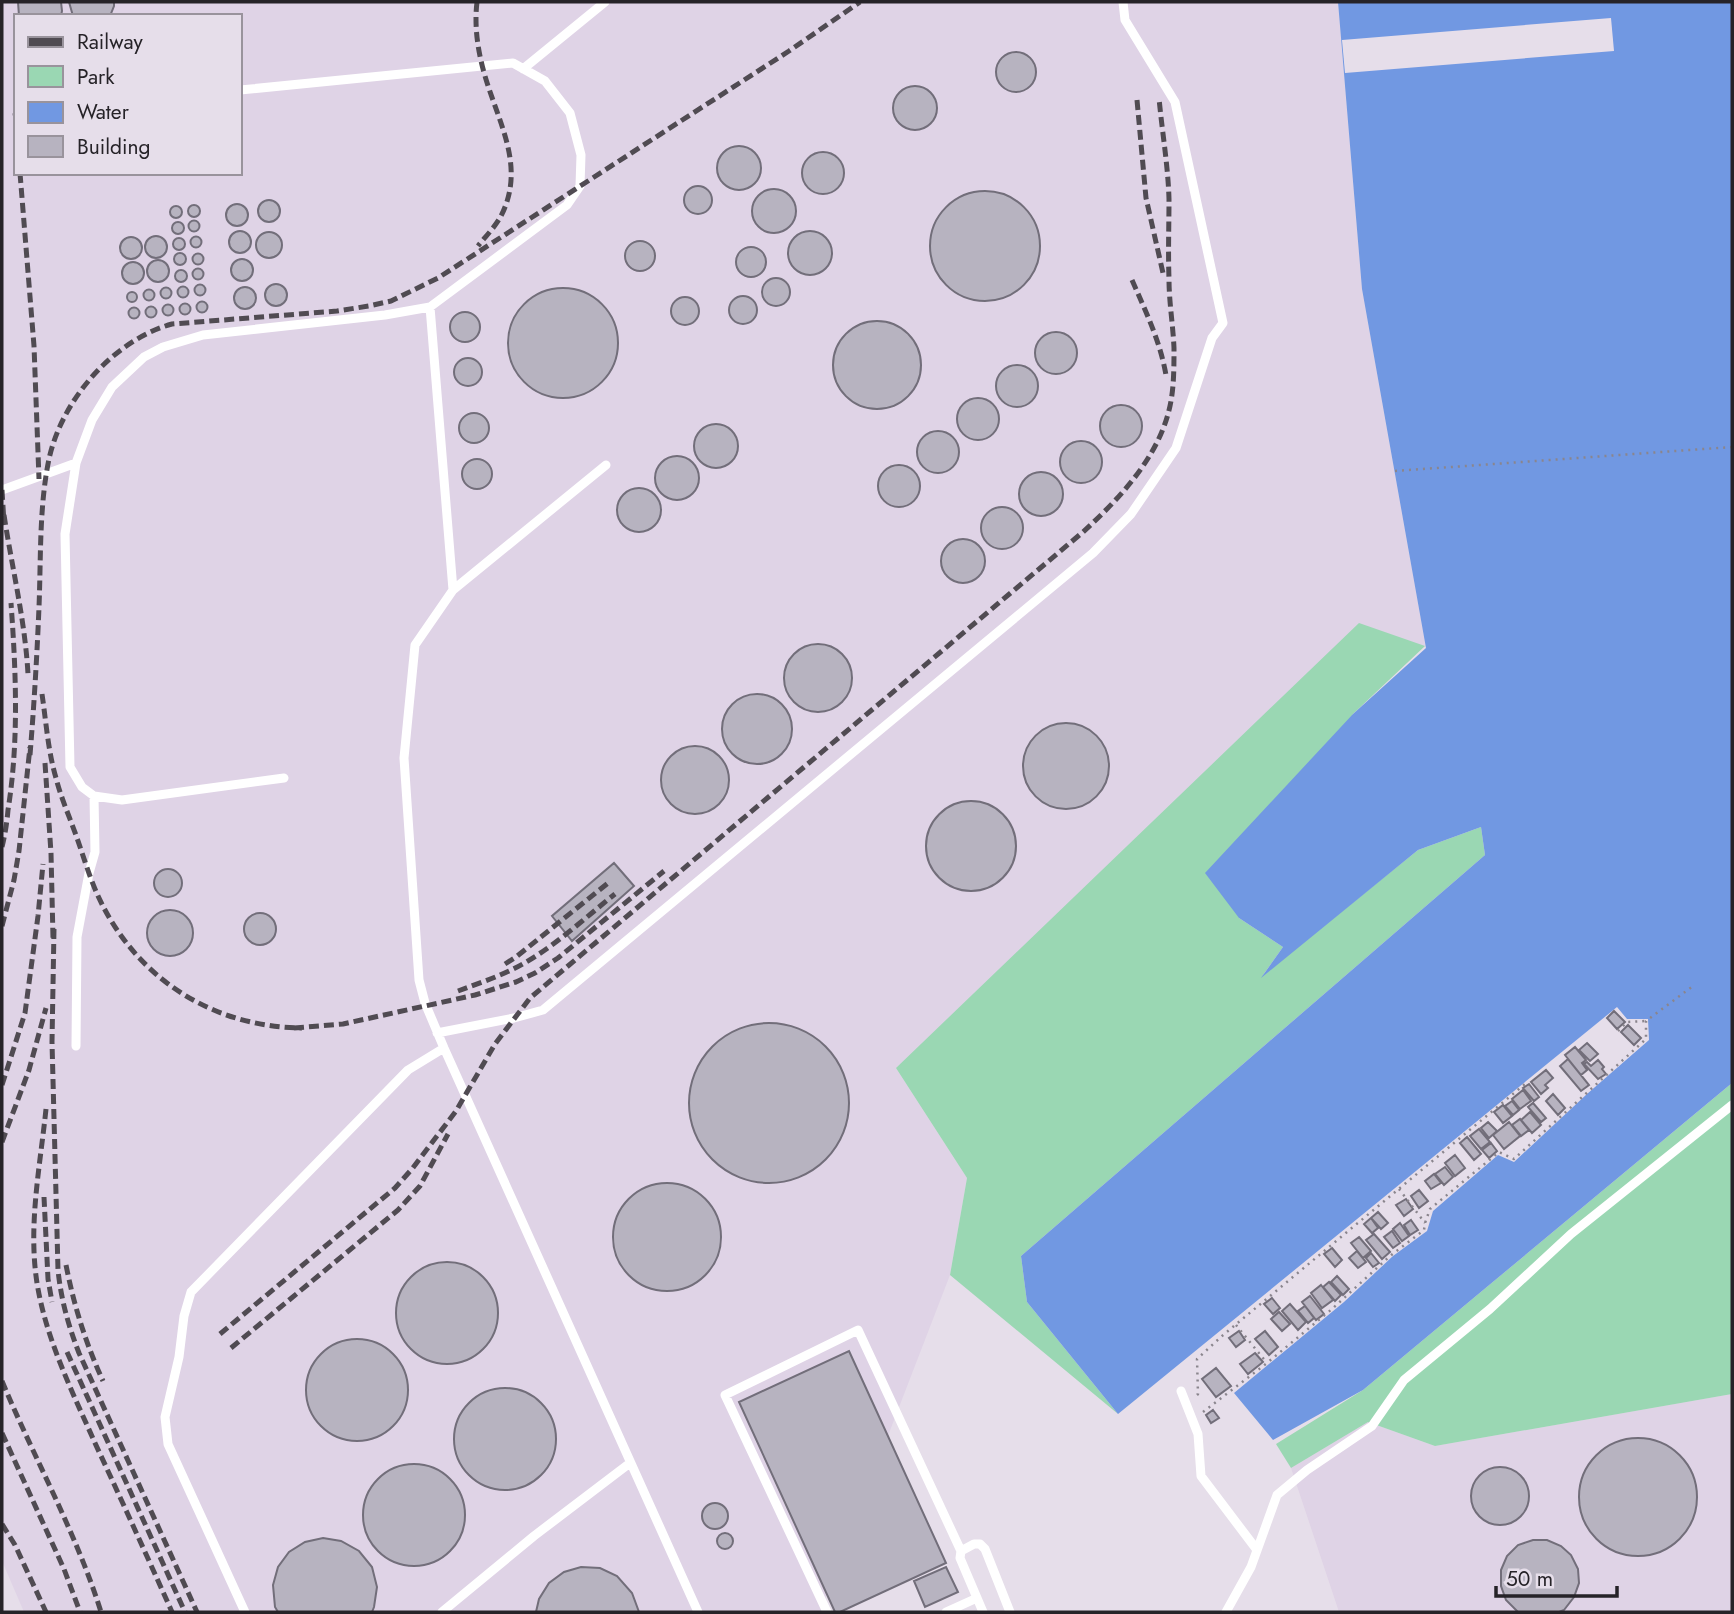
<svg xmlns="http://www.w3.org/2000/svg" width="1734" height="1614" font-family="Jost,sans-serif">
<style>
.built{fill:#dfd3e6;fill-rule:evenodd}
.green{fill:#9ad7b3}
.water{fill:#7198e2}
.pier{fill:#e6deea}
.building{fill:#b7b3c0;stroke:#726e7a;stroke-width:2}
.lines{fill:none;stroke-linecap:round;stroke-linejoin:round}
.path{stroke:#8a858d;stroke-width:2.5;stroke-dasharray:2 5;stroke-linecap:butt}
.lane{stroke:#fff;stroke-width:9}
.rail{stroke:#504b52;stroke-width:5;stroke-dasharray:10 5;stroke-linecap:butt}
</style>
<rect width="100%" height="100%" fill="#e6deea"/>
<path class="built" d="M2 2H1338L1362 289 1426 648 1425 646 896 1068 967 1178 950 1275 820 1612H24L2 1561ZM16 16H240V173H16Z
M1732 1394V1612H1339L1291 1468 1368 1422 1435 1446Z"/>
<path class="green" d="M1359 623 1425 646 1353 714 1239 918 1283 947 1263 975 1418 850 1481 827 1485 855 1021 1256 1027 1302 1118 1414 950 1275 967 1178 896 1068Z
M1732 1083V1394L1435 1446 1368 1422 1291 1468 1276 1444 1363 1390Z"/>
<path class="water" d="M1338 2H1732V1083L1363 1390 1273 1440 1234 1393 1344 1302 1393 1256 1427 1231 1433 1211 1498 1155 1514 1162 1587 1094 1649 1040 1648 1019H1627L1617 1007 1118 1414 1027 1302 1021 1256 1485 855 1481 827 1418 850 1261 978 1283 947 1239 918 1205 873 1353 714 1426 648 1362 289Z"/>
<path class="pier" d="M1611 18 1614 51 1345 73 1342 40Z"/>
<path class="building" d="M18 2H61L62 11 61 16H19Z
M69 2H114V6L110 16H73Z
M996 72a20 20 0 1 1 40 0a20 20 0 1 1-40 0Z
M893 108a22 22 0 1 1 44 0a22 22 0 1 1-44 0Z
M717 168a22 22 0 1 1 44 0a22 22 0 1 1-44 0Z
M802 173a21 21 0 1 1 42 0a21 21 0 1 1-42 0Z
M684 200a14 14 0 1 1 28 0a14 14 0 1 1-28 0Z
M752 211a22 22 0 1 1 44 0a22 22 0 1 1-44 0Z
M930 246a55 55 0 1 1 110 0a55 55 0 1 1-110 0Z
M258 211a11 11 0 1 1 22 0a11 11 0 1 1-22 0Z
M226 215a11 11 0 1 1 22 0a11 11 0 1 1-22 0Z
M188 211a6 6 0 1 1 12 0a6 6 0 1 1-12 0Z
M170 212a6 6 0 1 1 12 0a6 6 0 1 1-12 0Z
M188.5 226a5.5 5.5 0 1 1 11 0a5.5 5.5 0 1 1-11 0Z
M172 228a6 6 0 1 1 12 0a6 6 0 1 1-12 0Z
M229 242a11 11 0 1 1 22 0a11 11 0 1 1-22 0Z
M788 253a22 22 0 1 1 44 0a22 22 0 1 1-44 0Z
M256 245a13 13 0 1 1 26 0a13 13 0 1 1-26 0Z
M145 247a11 11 0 1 1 22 0a11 11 0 1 1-22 0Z
M190.5 242a5.5 5.5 0 1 1 11 0a5.5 5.5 0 1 1-11 0Z
M120 248a11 11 0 1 1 22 0a11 11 0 1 1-22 0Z
M173 244a6 6 0 1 1 12 0a6 6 0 1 1-12 0Z
M625 256a15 15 0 1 1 30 0a15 15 0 1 1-30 0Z
M736 262a15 15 0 1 1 30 0a15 15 0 1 1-30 0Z
M174 259a6 6 0 1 1 12 0a6 6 0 1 1-12 0Z
M192.5 259a5.5 5.5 0 1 1 11 0a5.5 5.5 0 1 1-11 0Z
M231 270a11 11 0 1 1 22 0a11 11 0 1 1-22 0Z
M147 271a11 11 0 1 1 22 0a11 11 0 1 1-22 0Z
M122 273a11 11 0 1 1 22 0a11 11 0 1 1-22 0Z
M192.5 274a5.5 5.5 0 1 1 11 0a5.5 5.5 0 1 1-11 0Z
M175 276a6 6 0 1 1 12 0a6 6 0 1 1-12 0Z
M762 292a14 14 0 1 1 28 0a14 14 0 1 1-28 0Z
M265 295a11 11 0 1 1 22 0a11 11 0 1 1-22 0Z
M194.5 290a5.5 5.5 0 1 1 11 0a5.5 5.5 0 1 1-11 0Z
M177.5 292a5.5 5.5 0 1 1 11 0a5.5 5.5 0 1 1-11 0Z
M234 298a11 11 0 1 1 22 0a11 11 0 1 1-22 0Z
M160.5 293a5.5 5.5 0 1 1 11 0a5.5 5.5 0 1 1-11 0Z
M508 343a55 55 0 1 1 110 0a55 55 0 1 1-110 0Z
M143.5 295a5.5 5.5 0 1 1 11 0a5.5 5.5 0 1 1-11 0Z
M127 297a5 5 0 1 1 10 0a5 5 0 1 1-10 0Z
M729 310a14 14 0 1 1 28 0a14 14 0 1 1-28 0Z
M671 311a14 14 0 1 1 28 0a14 14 0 1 1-28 0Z
M196.5 307a5.5 5.5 0 1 1 11 0a5.5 5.5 0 1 1-11 0Z
M179.5 309a5.5 5.5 0 1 1 11 0a5.5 5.5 0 1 1-11 0Z
M162.5 310a5.5 5.5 0 1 1 11 0a5.5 5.5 0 1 1-11 0Z
M145.5 312a5.5 5.5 0 1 1 11 0a5.5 5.5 0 1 1-11 0Z
M128.5 313a5.5 5.5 0 1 1 11 0a5.5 5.5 0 1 1-11 0Z
M450 327a15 15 0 1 1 30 0a15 15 0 1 1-30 0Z
M833 365a44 44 0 1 1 88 0a44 44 0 1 1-88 0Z
M1035 353a21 21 0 1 1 42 0a21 21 0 1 1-42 0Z
M454 372a14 14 0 1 1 28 0a14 14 0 1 1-28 0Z
M996 386a21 21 0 1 1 42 0a21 21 0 1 1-42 0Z
M957 419a21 21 0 1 1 42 0a21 21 0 1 1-42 0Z
M1100 426a21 21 0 1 1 42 0a21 21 0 1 1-42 0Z
M459 428a15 15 0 1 1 30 0a15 15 0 1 1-30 0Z
M694 446a22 22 0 1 1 44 0a22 22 0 1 1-44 0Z
M917 452a21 21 0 1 1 42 0a21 21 0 1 1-42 0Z
M1060 462a21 21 0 1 1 42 0a21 21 0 1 1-42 0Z
M655 478a22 22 0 1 1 44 0a22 22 0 1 1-44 0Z
M462 474a15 15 0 1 1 30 0a15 15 0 1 1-30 0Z
M878 486a21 21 0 1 1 42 0a21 21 0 1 1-42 0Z
M1019 494a22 22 0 1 1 44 0a22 22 0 1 1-44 0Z
M617 510a22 22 0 1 1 44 0a22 22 0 1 1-44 0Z
M981 528a21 21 0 1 1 42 0a21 21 0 1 1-42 0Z
M941 561a22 22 0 1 1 44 0a22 22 0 1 1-44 0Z
M784 678a34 34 0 1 1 68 0a34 34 0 1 1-68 0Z
M722 729a35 35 0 1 1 70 0a35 35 0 1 1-70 0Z
M1023 766a43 43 0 1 1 86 0a43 43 0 1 1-86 0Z
M661 780a34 34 0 1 1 68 0a34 34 0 1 1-68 0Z
M926 846a45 45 0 1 1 90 0a45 45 0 1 1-90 0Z
M614 863 634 886 572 941 552 916Z
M154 883a14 14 0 1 1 28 0a14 14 0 1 1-28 0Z
M147 933a23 23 0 1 1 46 0a23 23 0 1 1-46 0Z
M244 929a16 16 0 1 1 32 0a16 16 0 1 1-32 0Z
M1614 1011 1625 1022 1617 1029 1607 1018Z
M689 1103a80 80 0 1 1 160 0a80 80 0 1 1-160 0Z
M1628 1025 1641 1038 1634 1045 1621 1032Z
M1587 1043 1598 1054 1590 1061 1579 1050Z
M1575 1047 1586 1060 1582 1063 1587 1070 1581 1075 1565 1055Z
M1568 1059 1589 1085 1581 1091 1560 1066Z
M1598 1060 1604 1067 1602 1069 1606 1074 1598 1079 1584 1064 1587 1062 1591 1066Z
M1546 1070 1553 1078 1545 1085 1548 1088 1541 1094 1531 1082Z
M1529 1084 1539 1097 1534 1101 1523 1088Z
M1523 1090 1531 1101 1520 1109 1512 1099Z
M1553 1094 1565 1108 1558 1115 1546 1101Z
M1512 1101 1519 1110 1513 1115 1505 1106Z
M1533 1103 1546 1118 1541 1122 1528 1107Z
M1503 1105 1512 1116 1503 1123 1494 1112Z
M1530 1112 1541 1125 1532 1133 1521 1120Z
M1520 1119 1529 1130 1521 1136 1512 1125Z
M1488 1122 1497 1131 1489 1138 1481 1128Z
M1509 1122 1520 1136 1504 1149 1493 1135Z
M1479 1129 1490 1142 1481 1149 1470 1136Z
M1467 1137 1481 1154 1474 1160 1460 1143Z
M1491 1143 1497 1151 1489 1158 1482 1150Z
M1455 1155 1465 1168 1455 1176 1445 1163Z
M1445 1167 1453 1177 1444 1185 1435 1174Z
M1434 1174 1441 1183 1431 1189 1425 1181Z
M613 1237a54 54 0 1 1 108 0a54 54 0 1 1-108 0Z
M1419 1190 1428 1201 1419 1208 1411 1196Z
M1406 1199 1413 1209 1404 1216 1396 1205Z
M1378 1212 1388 1223 1381 1229 1371 1218Z
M1371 1218 1378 1228 1372 1233 1364 1224Z
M1411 1220 1418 1230 1410 1235 1404 1225Z
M1400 1223 1409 1236 1402 1241 1393 1229Z
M1392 1231 1400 1243 1393 1248 1384 1237Z
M1374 1234 1390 1252 1382 1259 1366 1240Z
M1359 1237 1371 1251 1363 1258 1351 1243Z
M1332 1248 1342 1260 1335 1267 1324 1254Z
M1357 1251 1366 1262 1358 1268 1349 1258Z
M1371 1253 1379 1263 1373 1267 1366 1258Z
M396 1313a51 51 0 1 1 102 0a51 51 0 1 1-102 0Z
M1337 1276 1349 1289 1343 1295 1331 1282Z
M1329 1282 1341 1295 1335 1301 1323 1287Z
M1321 1285 1333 1300 1322 1308 1311 1293Z
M1310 1296 1324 1314 1316 1320 1302 1302Z
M1272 1298 1280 1308 1273 1314 1264 1304Z
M1290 1304 1306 1322 1298 1330 1282 1311Z
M1305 1306 1314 1318 1308 1323 1298 1311Z
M1279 1312 1290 1324 1282 1331 1271 1319Z
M1239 1331 1245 1340 1236 1347 1229 1338Z
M1265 1331 1278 1347 1269 1355 1255 1339Z
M306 1390a51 51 0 1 1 102 0a51 51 0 1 1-102 0Z
M849 1351 946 1563 840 1612H835L739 1402Z
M1255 1353 1263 1362 1248 1374 1240 1364Z
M1216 1368 1231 1386 1216 1397 1202 1379Z
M454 1439a51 51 0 1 1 102 0a51 51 0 1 1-102 0Z
M1213 1410 1219 1418 1211 1423 1206 1415Z
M1579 1497a59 59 0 1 1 118 0a59 59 0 1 1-118 0Z
M363 1515a51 51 0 1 1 102 0a51 51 0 1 1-102 0Z
M1471 1496a29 29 0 1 1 58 0a29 29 0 1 1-58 0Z
M702 1516a13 13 0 1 1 26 0a13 13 0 1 1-26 0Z
M717 1541a8 8 0 1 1 16 0a8 8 0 1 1-16 0Z
M323 1538 341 1541 359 1551 372 1567 377 1587 374 1607 372 1612H278L275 1607 273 1585 278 1567 289 1552 305 1542Z
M1533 1540H1547L1561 1546 1571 1555 1578 1569 1579 1583 1574 1597 1564 1610 1559 1612H1518L1506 1600 1501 1586V1570L1507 1556 1518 1545Z
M581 1567 600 1568 617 1576 632 1593 639 1612H536L539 1599 549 1583 564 1572Z
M946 1567 958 1592 925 1607 914 1581Z"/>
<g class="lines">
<path class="path" d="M1395 471 1732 447
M1618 1031 1627 1022 1646 1021
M1399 1189 1425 1223
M1236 1325 1267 1363
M1197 1395 1198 1394 1197 1359 1222 1336 1525 1084
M1203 1412 1267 1363 1332 1309 1390 1256 1424 1230 1425 1223 1430 1209 1499 1152 1514 1159 1646 1039V1021L1693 986"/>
<path class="lane" d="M523 69 605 2
M240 90 513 63 545 81 570 113 581 155 580 186 567 205 430 307 385 315 203 335 163 347 144 357 112 387 92 420 76 463 65 534 70 767 82 787 94 796 122 800 284 778
M430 307 453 590 415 645 404 758 419 980 425 1003 444 1048 698 1612
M2 490 76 463
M453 590 606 465
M437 1033 514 1018 543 1010 1093 553 1131 514 1176 448 1212 338 1223 323 1175 102 1125 20 1123 2
M76 1046 77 937 89 873 95 852 94 796
M1181 1391 1198 1434 1201 1476 1257 1550
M245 1612 168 1444 165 1417 179 1357 184 1316 191 1292 408 1070 444 1048
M442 1612 534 1536 630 1463
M827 1612 725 1395 858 1330 961 1551
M946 1612 977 1598
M983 1612 960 1558 961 1551 974 1544H980L985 1549 1010 1612
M1226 1612 1251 1567 1277 1495 1307 1470 1372 1426 1404 1380 1490 1309 1571 1234 1732 1105"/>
<path class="rail" d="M477 2C474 27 478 52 485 76 499 124 526 167 501 216 495 227 486 236 478 246
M1137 100 1146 198 1163 273
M15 113 16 119
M20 173 34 346 39 479
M1132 280C1146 312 1160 341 1166 375
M2 490 4 523
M4 515C12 568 25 620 28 674
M42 694C46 721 48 751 56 778 61 798 70 818 77 838 84 858 90 879 99 898 137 979 213 1027 302 1028
M30 755C34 706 37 656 39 607 41 558 39 507 49 459 62 399 114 340 172 324L337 311 369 306 391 301 438 278 789 51 860 2
M45 763 51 853 53 938
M2 847C5 835 7 822 8 810 19 741 16 672 11 603
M2 926 14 880 19 851 30 747
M54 929 52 1042 58 1270C61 1299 68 1325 79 1353L197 1612
M505 964 516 957 608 883
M458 991C474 985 492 979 509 971 548 953 581 921 615 894
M294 1028 343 1024 475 995 516 982 535 973 558 958 664 871
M2 1085 25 1013 38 916 43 864
M46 1109C40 1167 28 1225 37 1283 46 1339 72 1391 95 1443 121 1499 147 1556 172 1612
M2 1142 29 1070 46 1008
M44 1197 48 1279 52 1302
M66 1265C74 1306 86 1344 103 1381
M220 1334 395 1188 412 1169 456 1111 495 1044 530 998 1083 532C1120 498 1159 457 1170 406 1174 388 1174 367 1174 348 1173 325 1169 302 1169 279 1168 252 1169 225 1169 199 1168 165 1162 131 1159 98
M231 1348 398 1210 420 1186 448 1134
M67 1352 185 1612
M2 1381C34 1458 76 1532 101 1612
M2 1433 64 1569 80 1612
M2 1524 15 1545 46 1612"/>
</g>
<rect width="1734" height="1614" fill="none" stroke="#262328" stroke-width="7"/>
<rect x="14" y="14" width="228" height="161" fill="#e6deea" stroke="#99939c" stroke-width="2"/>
<rect x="28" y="37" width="35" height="10" fill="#504b52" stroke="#99939c" stroke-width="2"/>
<text x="77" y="49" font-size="21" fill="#262328">Railway</text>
<rect x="28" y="66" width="35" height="21" fill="#9ad7b3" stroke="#99939c" stroke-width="2"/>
<text x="77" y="84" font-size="21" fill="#262328">Park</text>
<rect x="28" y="102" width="35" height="21" fill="#7198e2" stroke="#99939c" stroke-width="2"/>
<text x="77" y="119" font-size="21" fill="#262328">Water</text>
<rect x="28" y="136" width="35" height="21" fill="#b7b3c0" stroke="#99939c" stroke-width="2"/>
<text x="77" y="154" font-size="21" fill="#262328">Building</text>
<path d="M1496 1586v10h121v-10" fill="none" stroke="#262328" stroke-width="3.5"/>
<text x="1506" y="1586" font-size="21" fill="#262328" stroke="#e6deea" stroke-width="5" paint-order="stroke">50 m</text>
</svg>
